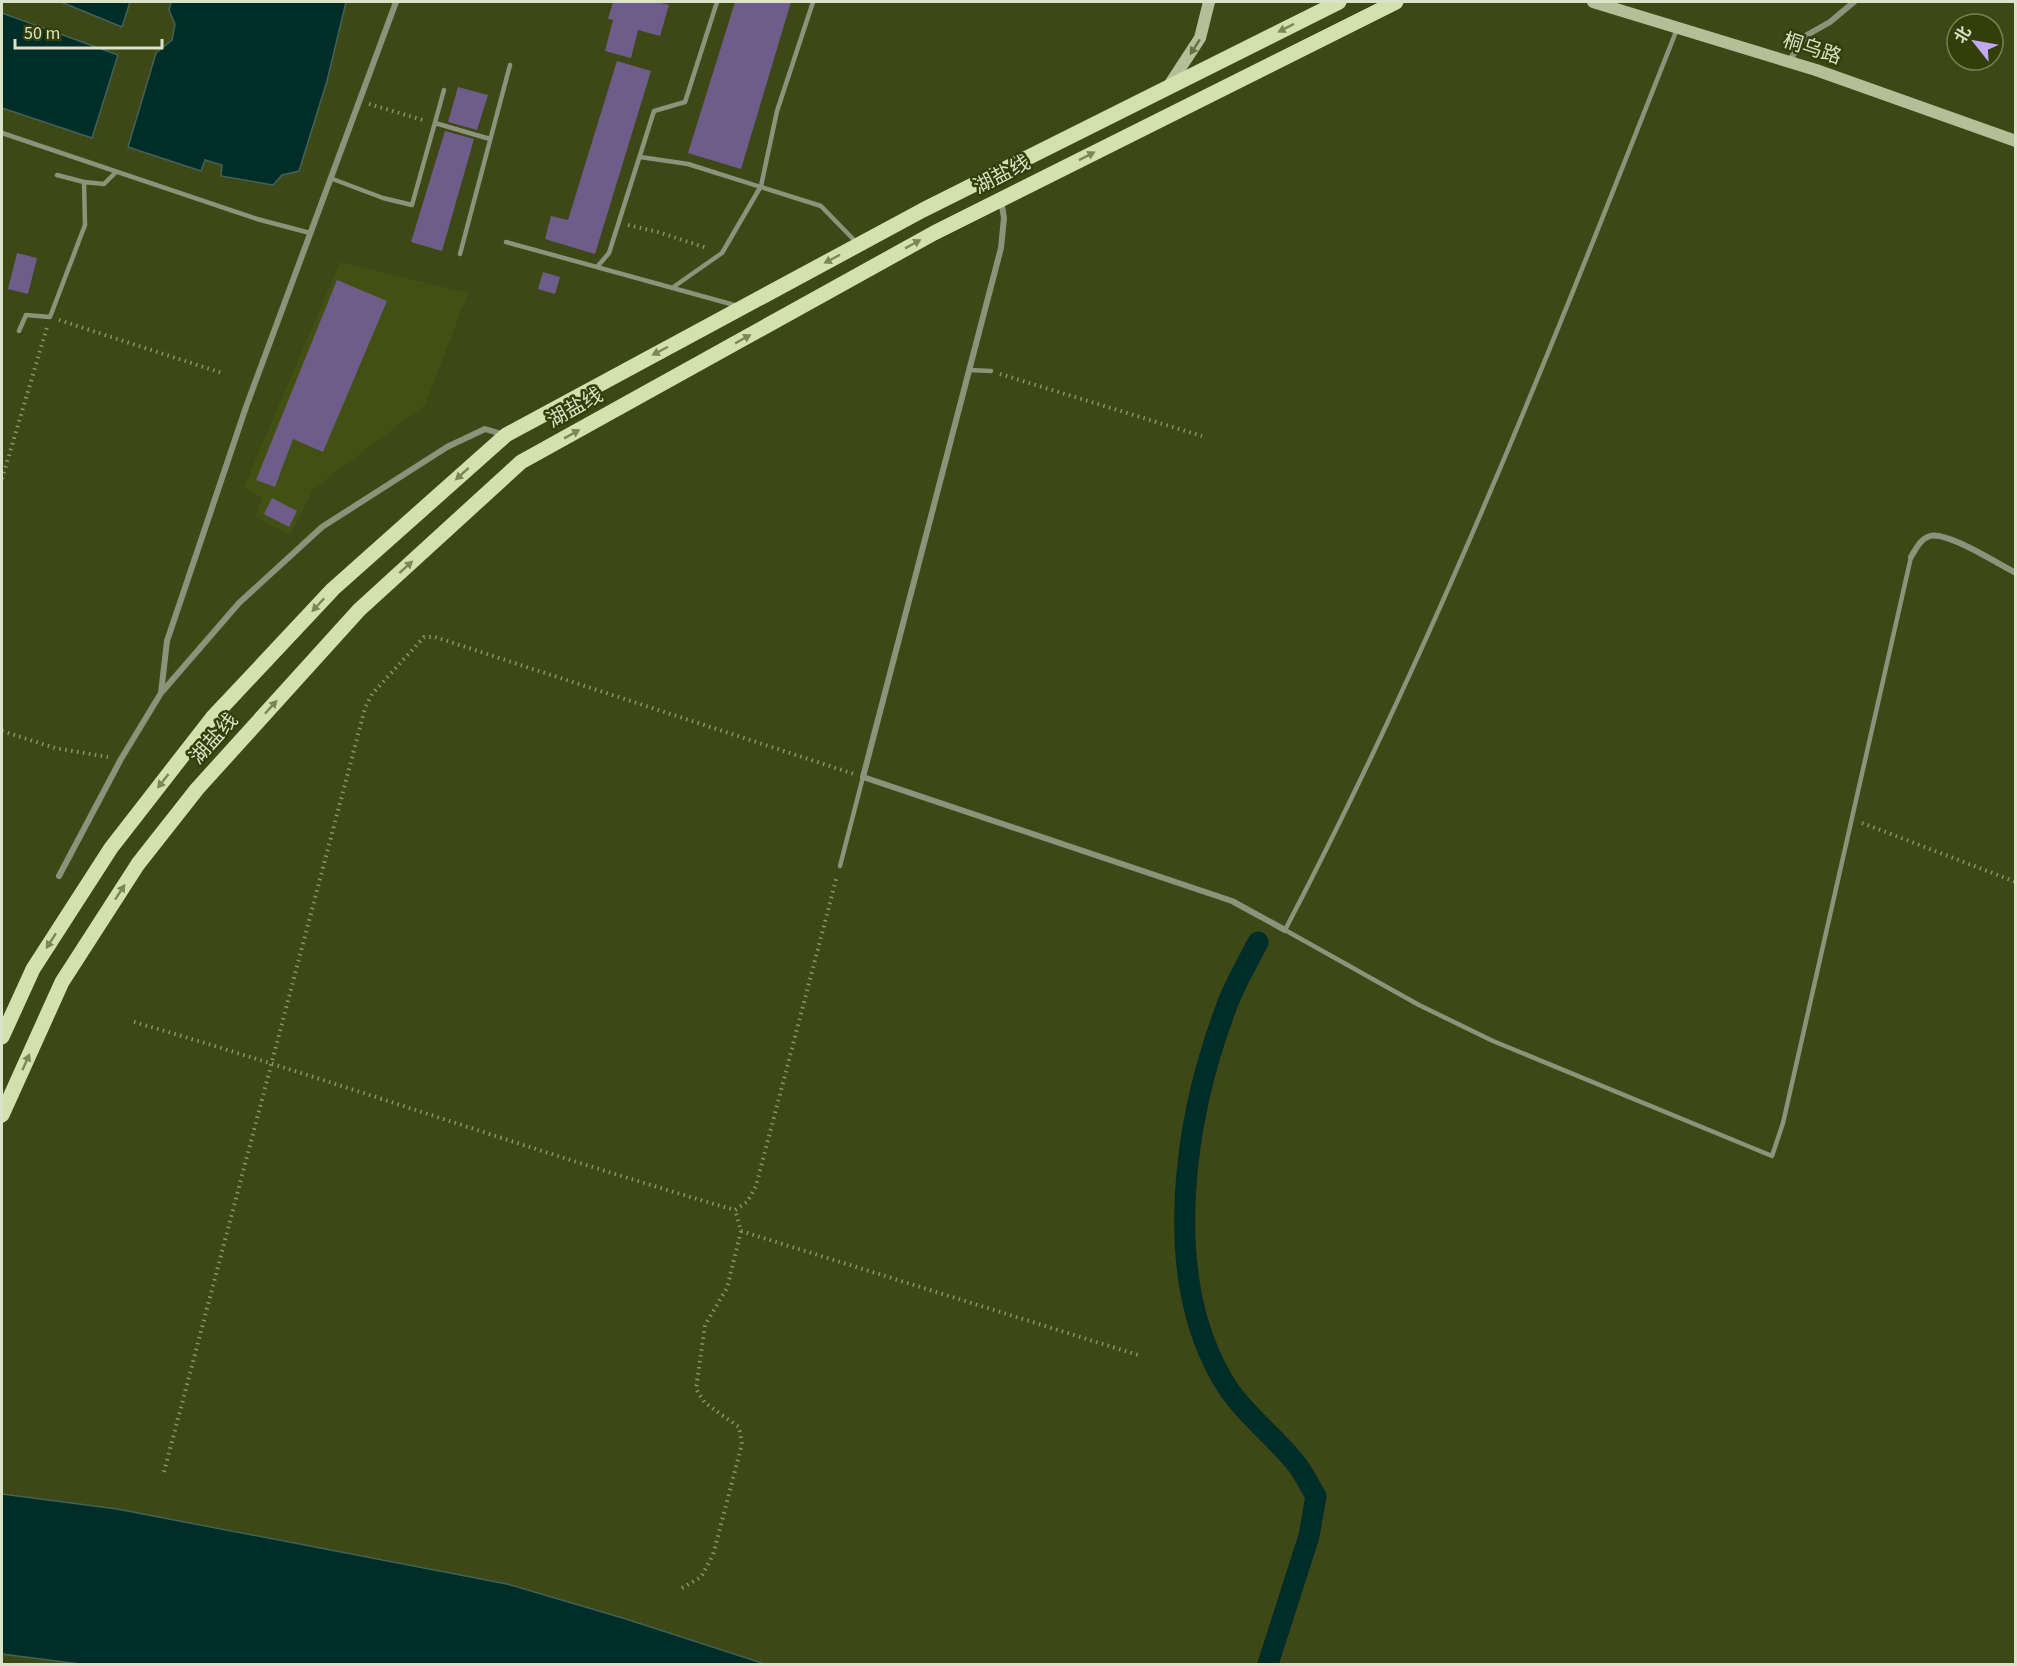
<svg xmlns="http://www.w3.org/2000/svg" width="2017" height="1666" font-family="'Source Sans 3','Noto Sans SC',sans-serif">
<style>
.built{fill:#435014}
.water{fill:#002d27;stroke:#416357;stroke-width:1.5}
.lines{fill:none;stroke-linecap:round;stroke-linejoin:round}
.canal{stroke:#002d27;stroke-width:21}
.building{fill:#6e5d8b}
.path{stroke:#8a936c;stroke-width:4;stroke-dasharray:1.5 4.5;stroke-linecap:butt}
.lane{stroke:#8c937a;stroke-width:4.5}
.street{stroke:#8c937a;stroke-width:6}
.secondary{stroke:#b4bf98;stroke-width:12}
.primary{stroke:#d3e1af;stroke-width:15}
.oneway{fill:#7b8754}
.oneway2{fill:#677242}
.labels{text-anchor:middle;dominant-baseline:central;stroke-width:5;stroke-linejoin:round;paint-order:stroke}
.street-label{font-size:20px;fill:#dae2c7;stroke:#333e09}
</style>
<rect width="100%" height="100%" fill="#3e4816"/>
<path class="built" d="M340 262 468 293 425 405 313 489 290 535 255 517 262 498 244 487Z"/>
<path class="water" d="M61 2H130L122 27Z
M171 2H346L327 81 299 171 282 175 273 185 221 176 222 165 205 160 201 171 128 147 156 53 172 40 175 24 169 10Z
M2 13 118 55 92 138 2 108Z
M2 1494 117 1509 507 1584 626 1619 765 1664H80L2 1654Z"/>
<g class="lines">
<path class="canal" d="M1258 942C1247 964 1234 985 1226 1008 1185 1117 1161 1269 1220 1375 1238 1409 1270 1432 1294 1461 1303 1471 1309 1485 1316 1496L1309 1536 1268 1664"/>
</g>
<path class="building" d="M613 2H657L669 5 660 36 638 30 631 58 605 51 613 20 608 19Z
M735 2H791L741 169 688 153Z
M617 61 651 71 595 254 545 239 551 216 568 220Z
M458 87 488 95 477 130 448 122Z
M445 131 474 139 442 251 411 242Z
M17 253 37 258 28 294 8 289Z
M543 272 560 277 555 294 538 289Z
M337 280 387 301 323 452 293 439 275 487 256 480Z
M272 498 297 511 289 527 264 514Z"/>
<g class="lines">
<path class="path" d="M369 104 426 121
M628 225 658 232 707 248
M59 320 222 373
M1000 374 1202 436
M2 479 47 327
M2 731 55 748 108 757
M1862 823 2016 882
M134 1022C335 1080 533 1152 735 1210L747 1202 756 1186 837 876
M741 1231 1138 1355
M164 1472 365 708 372 694 424 637H435L854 774
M682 1588 701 1577 713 1555 742 1444 739 1427 705 1403 696 1389 705 1325 727 1288 741 1231 735 1210"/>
<path class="lane" d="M1677 29C1557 334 1437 640 1285 930L1419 1005 1493 1041 1772 1156 1783 1123 1911 557
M435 123 490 139
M2 133 257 219 310 233
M640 157 688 164 821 206 857 243
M57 175 84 182 104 184 115 173
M330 178 383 198 412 205 444 90
M506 242 738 306
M460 254 510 65
M597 267 609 253 654 111 685 102 717 2
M672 288 722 253 761 186 777 111 813 2
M19 331 26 315 50 317 85 225 84 182
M969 370 991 371
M840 866 863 777"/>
<path class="street" d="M1789 61 1807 35 1830 22 1854 2
M1001 200 1004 218 1001 248 863 777 1232 901 1285 930
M1911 557C1916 549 1920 539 1930 536 1947 531 1998 564 2016 573
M161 693 167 641 246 407 396 2
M59 876 121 759 161 693 239 603 322 527 447 447 485 429 505 435"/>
<path class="secondary" d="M1593 2 1816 70 2016 141
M1168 87 1200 38 1209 2"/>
<path class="primary" d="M2 1037 33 969 111 848 212 718 333 589 506 435 923 210 1339 2
M2 1115 62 982 138 864 197 789 359 610 521 462 934 233 1396 2"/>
</g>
<defs><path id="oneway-solid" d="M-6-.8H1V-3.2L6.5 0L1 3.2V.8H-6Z" transform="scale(1.5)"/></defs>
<g class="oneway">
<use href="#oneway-solid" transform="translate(1286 28) rotate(153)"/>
<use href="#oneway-solid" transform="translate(1087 156) rotate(-27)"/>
<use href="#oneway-solid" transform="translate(913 244) rotate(-29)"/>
<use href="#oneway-solid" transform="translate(832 259) rotate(152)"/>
<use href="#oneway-solid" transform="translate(743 339) rotate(-29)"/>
<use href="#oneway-solid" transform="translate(660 351) rotate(152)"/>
<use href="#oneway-solid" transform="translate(572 434) rotate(-29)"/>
<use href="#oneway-solid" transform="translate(462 474) rotate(138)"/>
<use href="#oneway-solid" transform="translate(406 567) rotate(-42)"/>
<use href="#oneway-solid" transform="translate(318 605) rotate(133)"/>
<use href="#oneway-solid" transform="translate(271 707) rotate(-48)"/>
<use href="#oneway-solid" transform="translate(163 781) rotate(128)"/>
<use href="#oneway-solid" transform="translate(120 892) rotate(-57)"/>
<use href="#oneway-solid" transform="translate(51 941) rotate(123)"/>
<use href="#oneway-solid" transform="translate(26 1062) rotate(-66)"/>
</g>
<use class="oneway2" href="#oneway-solid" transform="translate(1195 47) rotate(123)"/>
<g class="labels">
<g class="street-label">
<text transform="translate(1812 49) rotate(18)">桐乌路</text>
<text transform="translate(1002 175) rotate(-27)">湖盐线</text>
<text transform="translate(575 408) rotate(-29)">湖盐线</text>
<text transform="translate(214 739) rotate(-48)">湖盐线</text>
</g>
</g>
<rect width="2017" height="1666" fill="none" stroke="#dae2c7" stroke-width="6"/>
<g transform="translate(1975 42) rotate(301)"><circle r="28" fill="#333e09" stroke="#768055" stroke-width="1.5"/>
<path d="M0-4.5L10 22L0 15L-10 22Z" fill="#c2a7f2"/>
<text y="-9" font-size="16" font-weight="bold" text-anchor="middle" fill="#dae2c7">北</text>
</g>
<path d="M15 39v9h147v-9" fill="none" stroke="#dae2c7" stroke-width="3"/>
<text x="24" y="39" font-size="18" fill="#dae2c7" stroke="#333e09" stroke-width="4.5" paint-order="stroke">50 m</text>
</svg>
